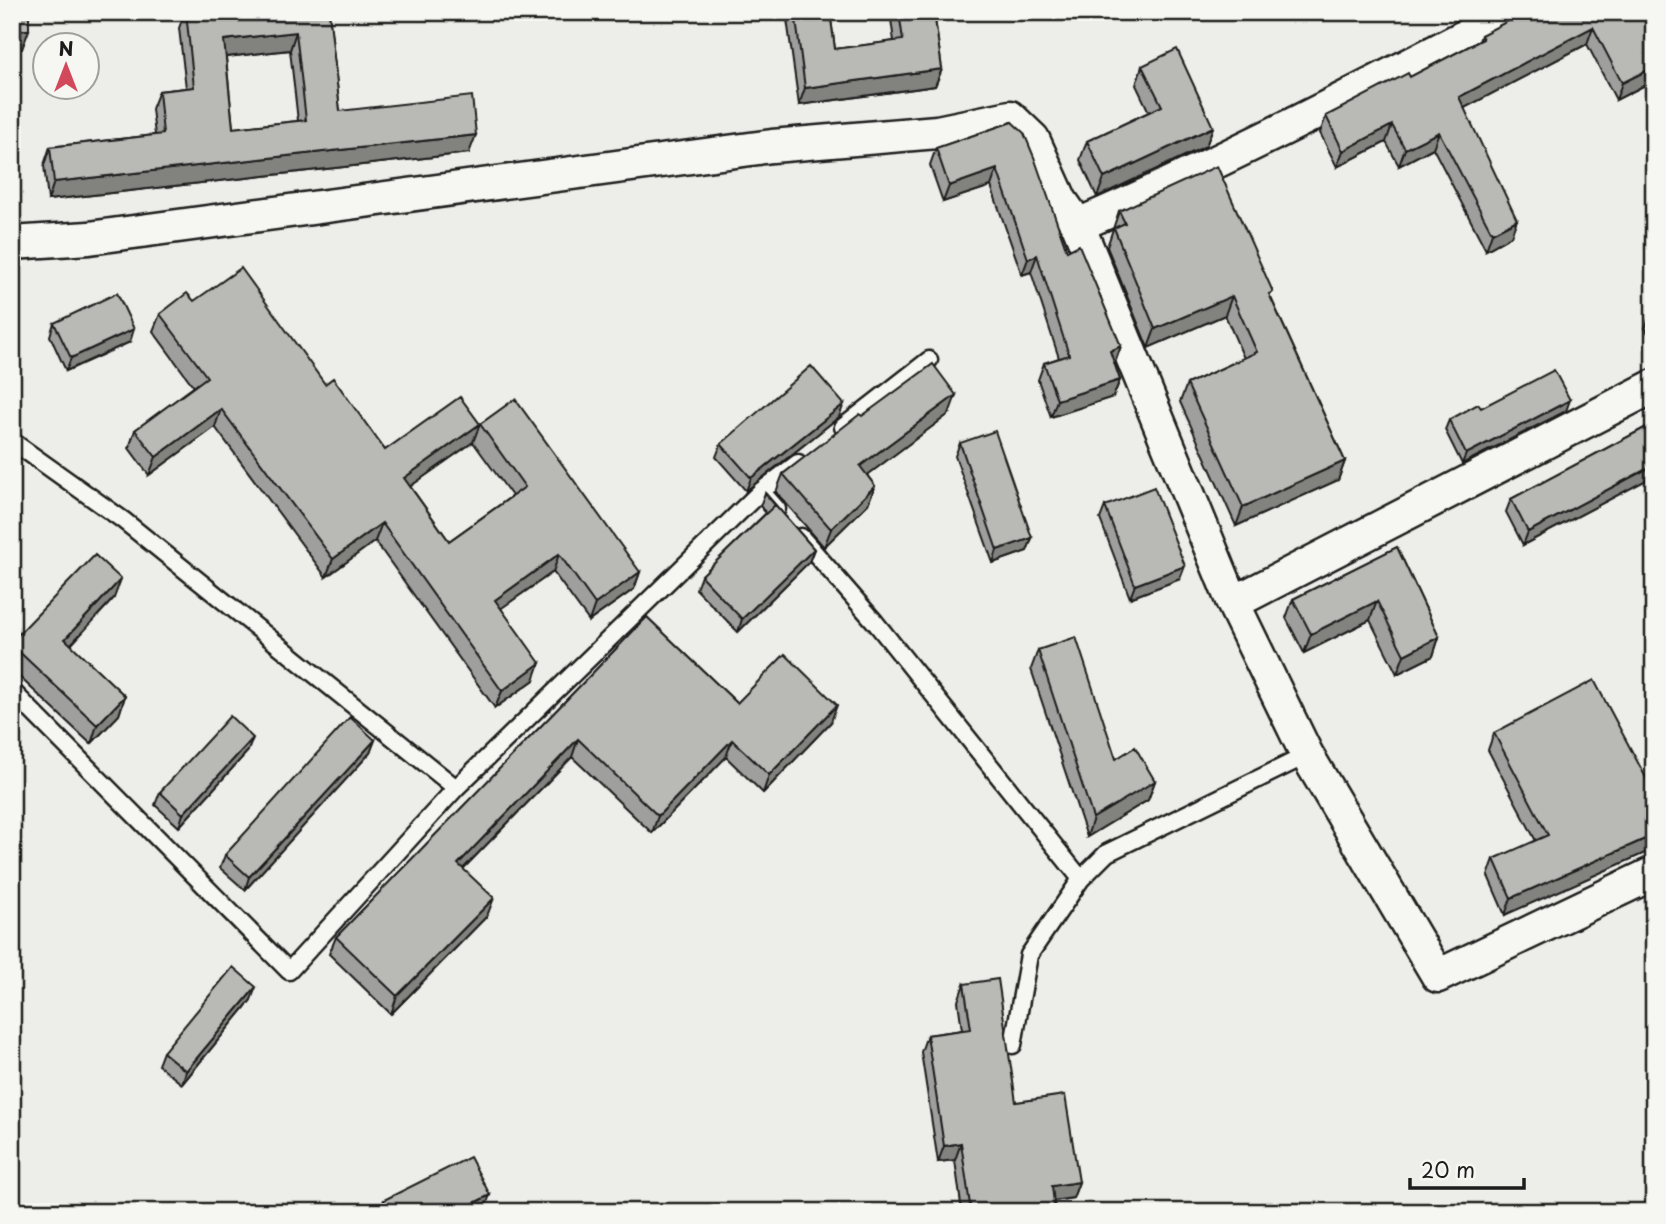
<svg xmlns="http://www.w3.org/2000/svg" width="1666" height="1224" font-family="'Playpen Sans',sans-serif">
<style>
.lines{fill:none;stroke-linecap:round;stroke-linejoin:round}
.lane-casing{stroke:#1c1c1c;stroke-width:21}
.street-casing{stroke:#1c1c1c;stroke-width:37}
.lane{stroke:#f6f6f2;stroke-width:16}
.street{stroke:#f6f6f2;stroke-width:32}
.wall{fill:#9f9f9d;stroke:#1c1c1c;stroke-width:2;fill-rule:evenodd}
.shaded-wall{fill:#82827f;stroke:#1c1c1c;stroke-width:2}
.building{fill:#b9b9b6;stroke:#1c1c1c;stroke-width:2;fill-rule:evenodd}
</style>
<rect width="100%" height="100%" fill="#edede9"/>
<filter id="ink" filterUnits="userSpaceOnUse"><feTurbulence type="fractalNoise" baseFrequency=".0143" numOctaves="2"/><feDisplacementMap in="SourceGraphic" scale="14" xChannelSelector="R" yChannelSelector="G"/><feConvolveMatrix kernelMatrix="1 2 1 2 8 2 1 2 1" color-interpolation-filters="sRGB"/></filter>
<g filter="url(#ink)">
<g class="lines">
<defs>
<path id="lane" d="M843 427 929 360
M12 441 123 520 456 788 761 491 777 509
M761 491 798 463
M801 537 875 622 1081 879
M12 691 289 971 456 788
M1013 1045 1029 955 1081 879 1107 853 1307 755"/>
<path id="street" d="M1078 225 1233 603 1307 755 1438 976 1654 873
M12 243 89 238 772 146 937 132 1010 117 1033 139 1061 201 1078 225C1226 161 1369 86 1512 12
M1233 603 1654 386"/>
</defs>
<use href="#lane" class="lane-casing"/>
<use href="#street" class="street-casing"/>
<use href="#lane" class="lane"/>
<use href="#street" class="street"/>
</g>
<path class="wall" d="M185 12H329L340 111 469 153 48 200 44 165 50 147 155 135 152 109 159 91 186 88 179 28ZM290 50 298 121 233 128 226 57Z
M786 12H830L835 49 894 41 890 12H934L942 69 935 86 799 105Z
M1453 12H1472L1457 20Z
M1654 12V92L1649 83 1616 100 1587 44 1464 108 1511 236 1486 250 1433 148 1399 166 1386 142 1337 167 1320 133 1326 116 1410 77 1479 41 1481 35Z
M1142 66 1213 127 1206 146 1097 197 1080 160 1087 141 1149 112 1136 85Z
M1012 122 1067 251 1121 346 1114 363 1120 380 1113 397 1051 417 1038 380 1044 363 1059 358 1031 272 1022 275 991 186 943 202 930 165 936 148Z
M1119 211 1271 298 1345 461 1338 480 1236 526 1180 402 1187 384 1244 358 1225 315 1148 348 1107 247Z
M194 301 325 384 385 450 480 424 640 572 634 589 589 621 553 572 501 608 534 680 495 708 375 541 326 577 215 427 149 475 129 448 135 430 194 387 153 331 160 314ZM473 442 512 496 449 541 410 486Z
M1654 313V344L1645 328 1650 315Z
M54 323 130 342 66 371 50 336Z
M1481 408 1566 411 1462 464 1445 430 1449 420Z
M949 414 867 475 875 486 868 504 824 547 776 492 783 474 862 416Z
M839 417 746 491 716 457 721 444Z
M1654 423V476L1523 545 1506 512 1511 499Z
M960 443 1032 538 1027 551 993 563 955 456Z
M765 493 814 549 809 562 738 632 696 589 701 576 766 513 760 506Z
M1105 506 1180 579 1130 598 1100 519Z
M1397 547 1439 637 1433 656 1397 674 1370 620 1304 653 1286 618 1293 599Z
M114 598 71 645 125 696 119 715 91 744 12 670V641Z
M647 617 737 703 831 722 763 793 726 757 652 833 572 757 463 869 487 916 391 1014 329 954 336 937Z
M1038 650 1116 759 1155 781 1148 800 1087 837 1031 669Z
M1494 733 1652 789 1505 915 1488 876 1494 859 1536 841 1488 750Z
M375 740 370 753 245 890 220 868 225 855Z
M248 751 179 827 155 805 160 792Z
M964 984 1016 1102 1079 1182 1073 1198 1054 1201 1055 1212H962L955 1160 938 1162 921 1052 927 1035 962 1030 958 1001Z
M251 1000 182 1084 158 1065 163 1052Z
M384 1200 485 1208 477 1212H379Z"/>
<path class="shaded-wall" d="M1460 12H1472L1457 20Z
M1593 27 1587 44 1453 114 1459 97Z
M12 30H29L22 49H12Z
M296 32 290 50 217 58 224 40Z
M1654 67 1649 83 1616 100 1622 83Z
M942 69 935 86 799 105 805 88Z
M1392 125 1386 142 1337 167 1343 151Z
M1213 127 1206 146 1097 197 1104 178Z
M1439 132 1433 148 1399 166 1405 149Z
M476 135 469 153 48 200 54 182Z
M997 169 991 186 943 202 949 186Z
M1517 220 1511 236 1486 250 1492 233Z
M1037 255 1031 272 1022 275 1028 259Z
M1232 296 1225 315 1148 348 1155 329Z
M134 329 130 342 66 371 71 358Z
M1121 346 1115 363 1104 367 1110 351Z
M1120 380 1113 397 1051 417 1057 400Z
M956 395 949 414 854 485 860 466Z
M1570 400 1566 411 1462 464 1466 454Z
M844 404 839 417 746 491 751 478Z
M221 409 215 427 149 475 156 457Z
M480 424 473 442 398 495 404 478Z
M1345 461 1338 480 1236 526 1243 507Z
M1654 465V476L1523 545 1528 532Z
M875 486 868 504 824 547 831 529Z
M382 523 375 541 326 577 333 559Z
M1032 538 1027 551 993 563 997 550Z
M814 549 809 562 738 632 742 619Z
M559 554 553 572 489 617 495 600Z
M1185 566 1180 579 1130 598 1135 585Z
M640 572 634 589 589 621 595 604Z
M121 579 114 598 58 658 65 639Z
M1377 601 1370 620 1304 653 1311 634Z
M1439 637 1433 656 1397 674 1404 655Z
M540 663 534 680 495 708 502 691Z
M125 696 119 715 91 744 97 725Z
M837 705 831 722 763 793 769 775Z
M253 738 248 751 179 827 183 814Z
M578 739 572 757 451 881 458 864Z
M375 740 370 753 245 890 249 877Z
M732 740 726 757 652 833 658 816Z
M1155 781 1148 800 1087 837 1093 818Z
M1654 835V849L1505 915 1511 898Z
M494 898 487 916 391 1014 397 996Z
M256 987 251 1000 182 1084 186 1071Z
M961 1143 955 1160 938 1162 944 1146Z
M1079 1182 1073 1198 1046 1202 1052 1186Z
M490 1195 485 1208 477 1212H456Z"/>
<path class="building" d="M12 12H29V30H12Z
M186 12H329L340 111 472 96 476 135 54 182 50 147 163 134 159 91 194 87ZM296 32 306 120 233 128 224 40Z
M795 12H830L835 49 903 40 899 12H934L942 69 805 88Z
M1525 12H1654V67L1622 83 1593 27 1459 97 1517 220 1492 233 1439 132 1405 149 1392 125 1343 151 1326 116 1408 73 1410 77 1483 39 1481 35Z
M1177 49 1213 127 1104 178 1087 141 1162 106 1142 66Z
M1012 122 1024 133 1034 157 1067 251 1079 245 1121 346 1110 351 1120 380 1057 400 1044 363 1069 355 1037 255 1028 259 997 169 949 186 936 148Z
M1217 166 1273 292 1269 294 1345 461 1243 507 1187 384 1257 352 1232 296 1155 329 1114 228 1125 223 1119 211Z
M241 268 325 384 333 378 385 450 460 397 480 424 515 399 640 572 595 604 559 554 495 600 540 663 502 691 382 523 333 559 221 409 156 457 135 430 207 377 160 314 187 293 194 301ZM480 424 525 487 449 541 404 478Z
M117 293 134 329 71 358 54 323Z
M1654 313V322L1650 315Z
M12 349 19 353 12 388Z
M933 364 956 395 860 466 875 486 831 529 783 474 860 414 862 416Z
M811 366 844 404 751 478 721 444Z
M1554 370 1570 400 1466 454 1449 420 1478 404 1481 408Z
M1654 423V465L1528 532 1511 499Z
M995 431 1032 538 997 550 960 443Z
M1154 487 1185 566 1135 585 1105 506Z
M765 493 814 549 742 619 701 576 775 505Z
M1397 547 1439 637 1404 655 1377 601 1311 634 1293 599Z
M95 555 121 579 65 639 125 696 97 725 12 645V641Z
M647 617 737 703 785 654 837 705 769 775 732 740 658 816 578 739 458 864 494 898 397 996 336 937Z
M1076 637 1116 759 1135 747 1155 781 1093 818 1038 650Z
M1594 680 1652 789 1654 788V835L1511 898 1494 859 1548 835 1494 733Z
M230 716 253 738 183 814 160 792Z
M350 717 375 740 249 877 225 855Z
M233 967 256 987 186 1071 163 1052Z
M998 979 1016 1102 1065 1095 1079 1182 1052 1186 1055 1212H971L961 1143 944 1146 927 1035 971 1029 964 984Z
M470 1157 490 1195 456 1212H390L384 1200Z"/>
</g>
<rect width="1666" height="1224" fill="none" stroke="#f6f6f2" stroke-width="42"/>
<rect x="21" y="21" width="1624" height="1182" fill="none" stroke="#1c1c1c" stroke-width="2.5" filter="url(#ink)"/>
<g transform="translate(66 66)"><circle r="33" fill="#f6f6f2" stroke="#9f9f9c" stroke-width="2"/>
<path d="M0-5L12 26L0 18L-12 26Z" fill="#d1495b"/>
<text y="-10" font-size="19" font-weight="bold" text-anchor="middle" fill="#1c1c1c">N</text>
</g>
<path d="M1410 1178v10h114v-10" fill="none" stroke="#1c1c1c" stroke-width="3.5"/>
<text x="1421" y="1178" font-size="21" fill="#1c1c1c" stroke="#f6f6f2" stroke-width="5" paint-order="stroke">20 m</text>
</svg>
